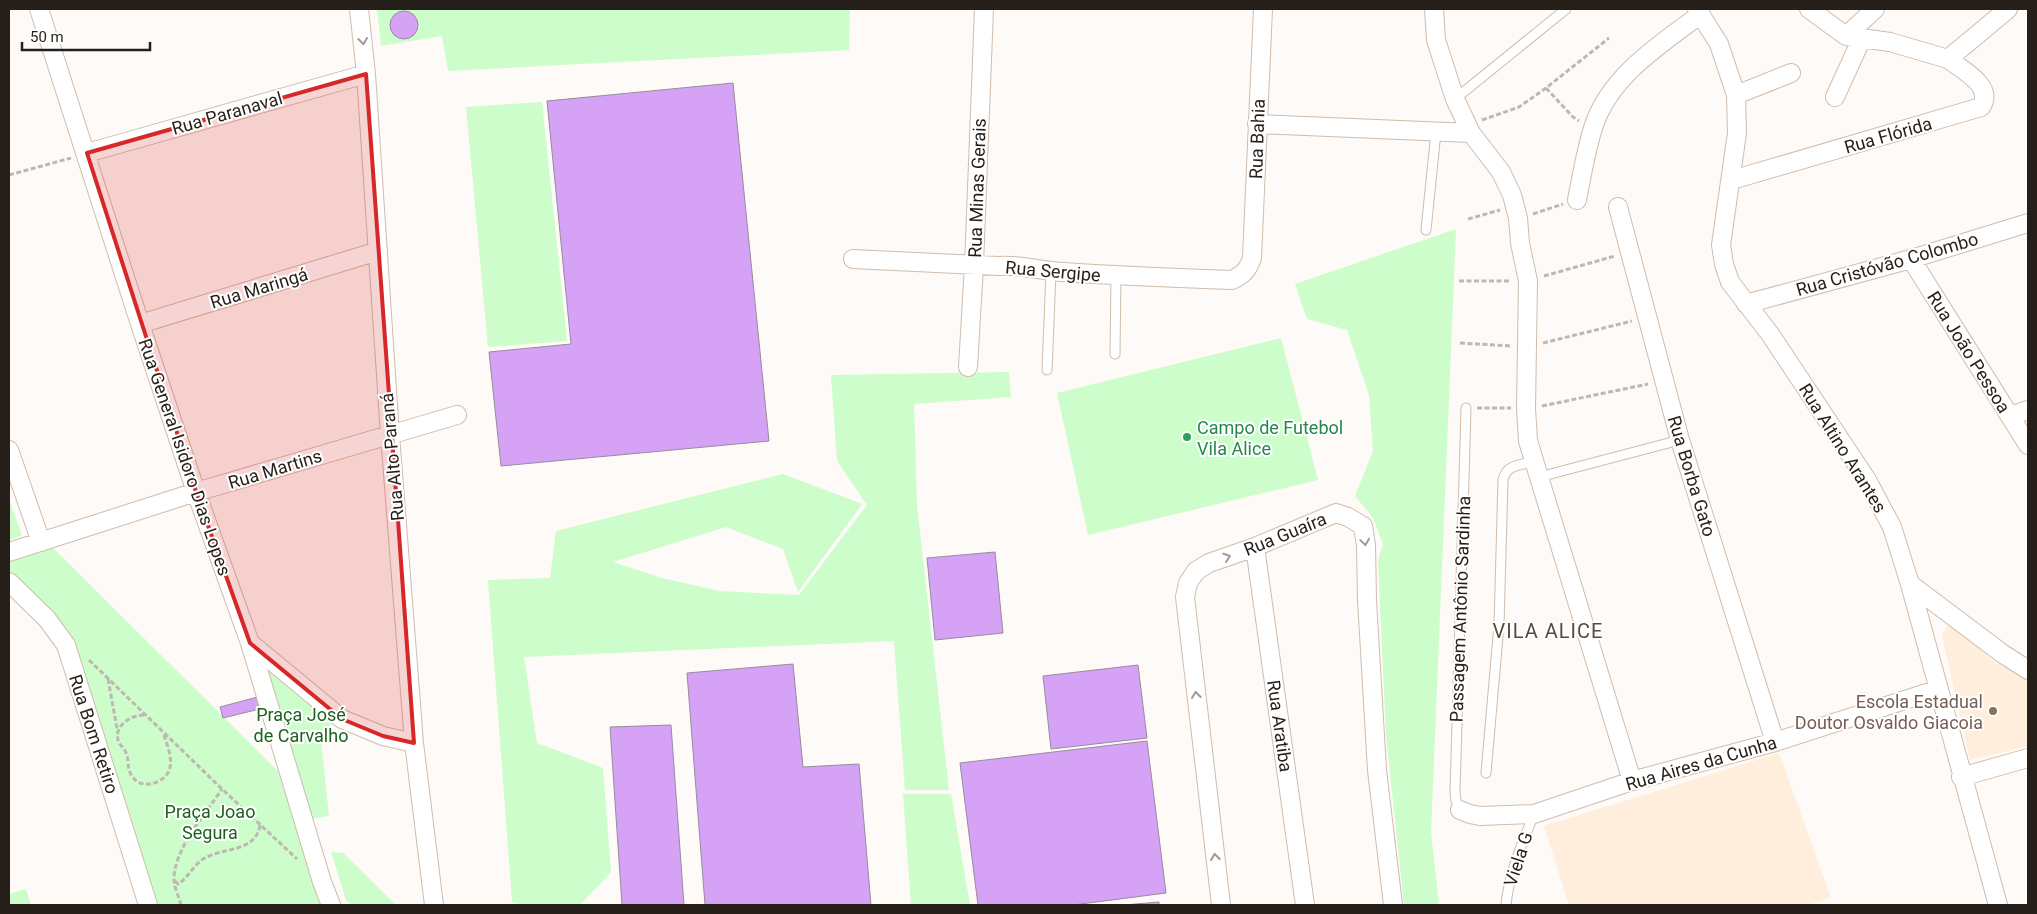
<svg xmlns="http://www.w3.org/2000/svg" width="2037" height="914" font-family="Roboto,sans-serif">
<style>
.education{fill:#ffeedc}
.green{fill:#ccfdca}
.building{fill:#d5a2f5;stroke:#978b9f}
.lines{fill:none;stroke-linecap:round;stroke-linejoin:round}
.lane-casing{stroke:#cfbdac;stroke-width:11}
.street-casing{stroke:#cfbdac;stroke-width:20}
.path{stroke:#bdb8b4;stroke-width:3;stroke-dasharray:5 2.5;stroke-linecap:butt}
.lane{stroke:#fff;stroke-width:9}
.street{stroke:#fff;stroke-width:18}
.oneway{stroke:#9d9a98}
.marked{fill:#d62828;fill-opacity:0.2;stroke:#d62828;stroke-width:4;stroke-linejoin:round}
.leisure-dot{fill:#2e9e5b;stroke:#fff;stroke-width:2}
.education-dot{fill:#8d6e63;stroke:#fff;stroke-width:2}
.labels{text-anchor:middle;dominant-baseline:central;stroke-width:4;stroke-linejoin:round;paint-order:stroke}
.street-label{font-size:18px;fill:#261f19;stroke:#fff}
.leisure-label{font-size:18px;fill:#27864d;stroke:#fff;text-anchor:start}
.education-label{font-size:18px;fill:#785e54;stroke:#fff;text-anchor:end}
.park-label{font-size:18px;fill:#1b631d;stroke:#fff}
.quarter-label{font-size:20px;letter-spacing:1px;fill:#59493b;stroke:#fff}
</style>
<rect width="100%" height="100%" fill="#fefaf7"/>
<path class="education" d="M1952 624 1997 664 2028 676V746L1970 760 1942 635 1947 626Z
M1779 753 1831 898 1808 905H1569L1544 826Z"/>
<path class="green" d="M377 9H850L849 50 448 71 442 36 381 46Z
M542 102 567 341 488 347 466 107Z
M1456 229 1431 832 1439 905H1404L1386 735 1378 561 1383 544 1373 518 1355 496 1373 451 1369 395 1347 330 1307 319 1295 284Z
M1281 338 1318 480 1088 535 1057 393Z
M1009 372 1011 397 914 404 917 505 949 790H905L894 641 524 657 537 743 603 768 611 872 580 905H521L512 902 488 580 550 578 556 531 783 474 862 504 798 592 783 549 726 527 613 562 662 578 719 591 799 595 867 505 837 461 831 375Z
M9 499 22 535 9 540Z
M50 545 278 771 320 905H153L75 659 9 575V557Z
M255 656 330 715 331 724 321 741 329 816 304 820Z
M903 794H951L970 905H911Z
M331 852 343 853 396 905H352L346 900Z
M26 889 31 905H10L9 894Z"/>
<path class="building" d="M390 25a14 14 0 1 1 28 0a14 14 0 1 1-28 0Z
M733 83 769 441 501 466 489 352 571 344 547 101Z
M995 552 1003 633 935 640 927 558Z
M793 664 803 767 859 764 871 905H705L687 673Z
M1138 665 1147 738 1051 749 1043 676Z
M265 695 268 707 223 718 220 707Z
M671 725 684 905H622L610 727Z
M1147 741 1166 893 1073 905H978L960 763Z
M1159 902V905H1124Z"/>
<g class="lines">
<defs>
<path id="lane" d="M1455 99 1566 9
M1426 230 1436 132
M1115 354 1116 275
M1047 370 1051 272
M1539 477 1680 440
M1486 773 1499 625 1503 480C1506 465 1519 465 1533 462
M1460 810 1456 801 1455 792 1466 408
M1506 905C1509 873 1522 844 1534 814"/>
<path id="street" d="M39 9 140 324 196 492 250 643 322 882 331 905
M359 9 366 74 390 435 414 743 434 905
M1434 9 1436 40 1455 99 1471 133 1501 172 1512 195 1518 218 1520 243 1528 281 1526 408 1528 441 1632 781
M1697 9 1719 44 1736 95 1737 133 1721 245 1724 264 1730 282 1770 334 1867 480 1892 527 1910 584 1998 905
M1809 9 1846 36 1890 42 1948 59 2008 9
M1846 36 1875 9
M1736 95 1791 73
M1835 97 1862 38
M1257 124 1471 133
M87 153 366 74
M1732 180 1981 107C1995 86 1962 70 1948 59
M1577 200C1582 175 1586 149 1594 125 1611 75 1661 44 1701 14
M1618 207 1680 440 1775 742
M853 259 999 266C1020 264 1041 271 1063 272 1119 276 1175 278 1232 280 1243 275 1248 270 1252 258L1263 9
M1911 259 2028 445
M1746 304 1911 259 2028 223
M140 324 378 251
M968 367 974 265 984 9
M2010 416 2028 410
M9 450 41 542
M1255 547 1305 905
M9 552 196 492 457 415
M9 582 47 619 66 645 148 905
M1910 584 2003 654 2028 670
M250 643 342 719 383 736 414 743
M1961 777 2028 758
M1460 810 1470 814 1480 816 1534 814 1632 781 1775 742 1939 689
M1221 905 1185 597 1188 583 1196 571 1209 563 1255 547 1336 513 1348 517 1363 526 1366 545 1367 600 1377 770 1393 905"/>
</defs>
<use href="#lane" class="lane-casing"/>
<use href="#street" class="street-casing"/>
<path class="path" d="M1546 88 1573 117 1579 121
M1482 120 1519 107 1546 88 1609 38
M9 175 71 158
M1533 214 1563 204
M1468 219 1500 210
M1544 276 1615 256
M1459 281H1511
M1460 343 1512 346
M1543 343 1632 321
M1542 406 1648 384
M1477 408H1511
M89 660 222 789 297 859
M108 679 118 734
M144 715C131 715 112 726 119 743 121 746 125 749 126 753 131 766 124 768 137 782 145 785 151 785 159 781 178 771 169 751 164 735
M175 881 178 884C188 878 193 866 203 859 222 847 256 853 260 825
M181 905C179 897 174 887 174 879 174 849 206 813 222 789"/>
<use href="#lane" class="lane"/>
<use href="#street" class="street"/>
</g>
<defs><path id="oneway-chevron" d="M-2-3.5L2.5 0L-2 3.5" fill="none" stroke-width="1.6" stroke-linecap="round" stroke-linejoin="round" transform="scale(1.25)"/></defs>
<g class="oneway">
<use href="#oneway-chevron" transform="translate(363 41) rotate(84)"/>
<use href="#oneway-chevron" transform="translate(1365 542) rotate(82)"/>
<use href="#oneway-chevron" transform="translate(1227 557) rotate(-19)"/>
<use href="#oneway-chevron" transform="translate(1196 695) rotate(-97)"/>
<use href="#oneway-chevron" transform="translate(1215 857) rotate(-97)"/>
</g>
<path class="marked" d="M366 74 414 743 383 736 342 719 250 643 196 492 87 153Z"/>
<circle class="leisure-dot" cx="1187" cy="437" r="5"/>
<circle class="education-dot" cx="1993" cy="711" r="5"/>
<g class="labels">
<g class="street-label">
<text transform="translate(227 113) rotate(-16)">Rua Paranaval</text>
<text transform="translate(1888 135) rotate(-16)">Rua Flórida</text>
<text transform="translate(1257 139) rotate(-88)">Rua Bahia</text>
<text transform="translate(977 188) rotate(-88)">Rua Minas Gerais</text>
<text transform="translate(1887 264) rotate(-16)">Rua Cristóvão Colombo</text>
<text transform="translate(1053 271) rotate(5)">Rua Sergipe</text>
<text transform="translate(259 288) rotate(-17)">Rua Maringá</text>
<text transform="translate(1969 352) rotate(58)">Rua João Pessoa</text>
<text transform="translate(1843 448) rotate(58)">Rua Altino Arantes</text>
<text transform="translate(185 457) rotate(71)">Rua General Isidoro Dias Lopes</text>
<text transform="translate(392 457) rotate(-95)">Rua Alto Paraná</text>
<text transform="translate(275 469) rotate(-17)">Rua Martins</text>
<text transform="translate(1692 476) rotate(73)">Rua Borba Gato</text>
<text transform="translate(1285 534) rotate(-22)">Rua Guaíra</text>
<text transform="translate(1460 609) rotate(-88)">Passagem Antônio Sardinha</text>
<text transform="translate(1280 726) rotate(82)">Rua Aratiba</text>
<text transform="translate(94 734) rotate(72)">Rua Bom Retiro</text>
<text transform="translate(1701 763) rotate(-16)">Rua Aires da Cunha</text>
<text transform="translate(1518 859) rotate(-72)">Viela G</text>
</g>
<g class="leisure-label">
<text x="1197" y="427">Campo de Futebol<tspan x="1197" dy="21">Vila Alice</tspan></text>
</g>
<g class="education-label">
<text x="1983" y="701">Escola Estadual<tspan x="1983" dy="21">Doutor Osvaldo Giacoia</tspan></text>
</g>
<g class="park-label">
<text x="301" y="714">Praça José<tspan x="301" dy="21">de Carvalho</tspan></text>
<text x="210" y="811">Praça Joao<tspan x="210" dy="21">Segura</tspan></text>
</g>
<g class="quarter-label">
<text x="1548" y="631">VILA ALICE</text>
</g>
</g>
<rect width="2037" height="914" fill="none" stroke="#261f19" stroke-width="20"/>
<path d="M22 42v8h128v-8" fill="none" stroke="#261f19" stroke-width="2.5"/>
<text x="30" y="42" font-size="15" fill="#261f19" stroke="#ffffff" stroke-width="4" paint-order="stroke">50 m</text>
</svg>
